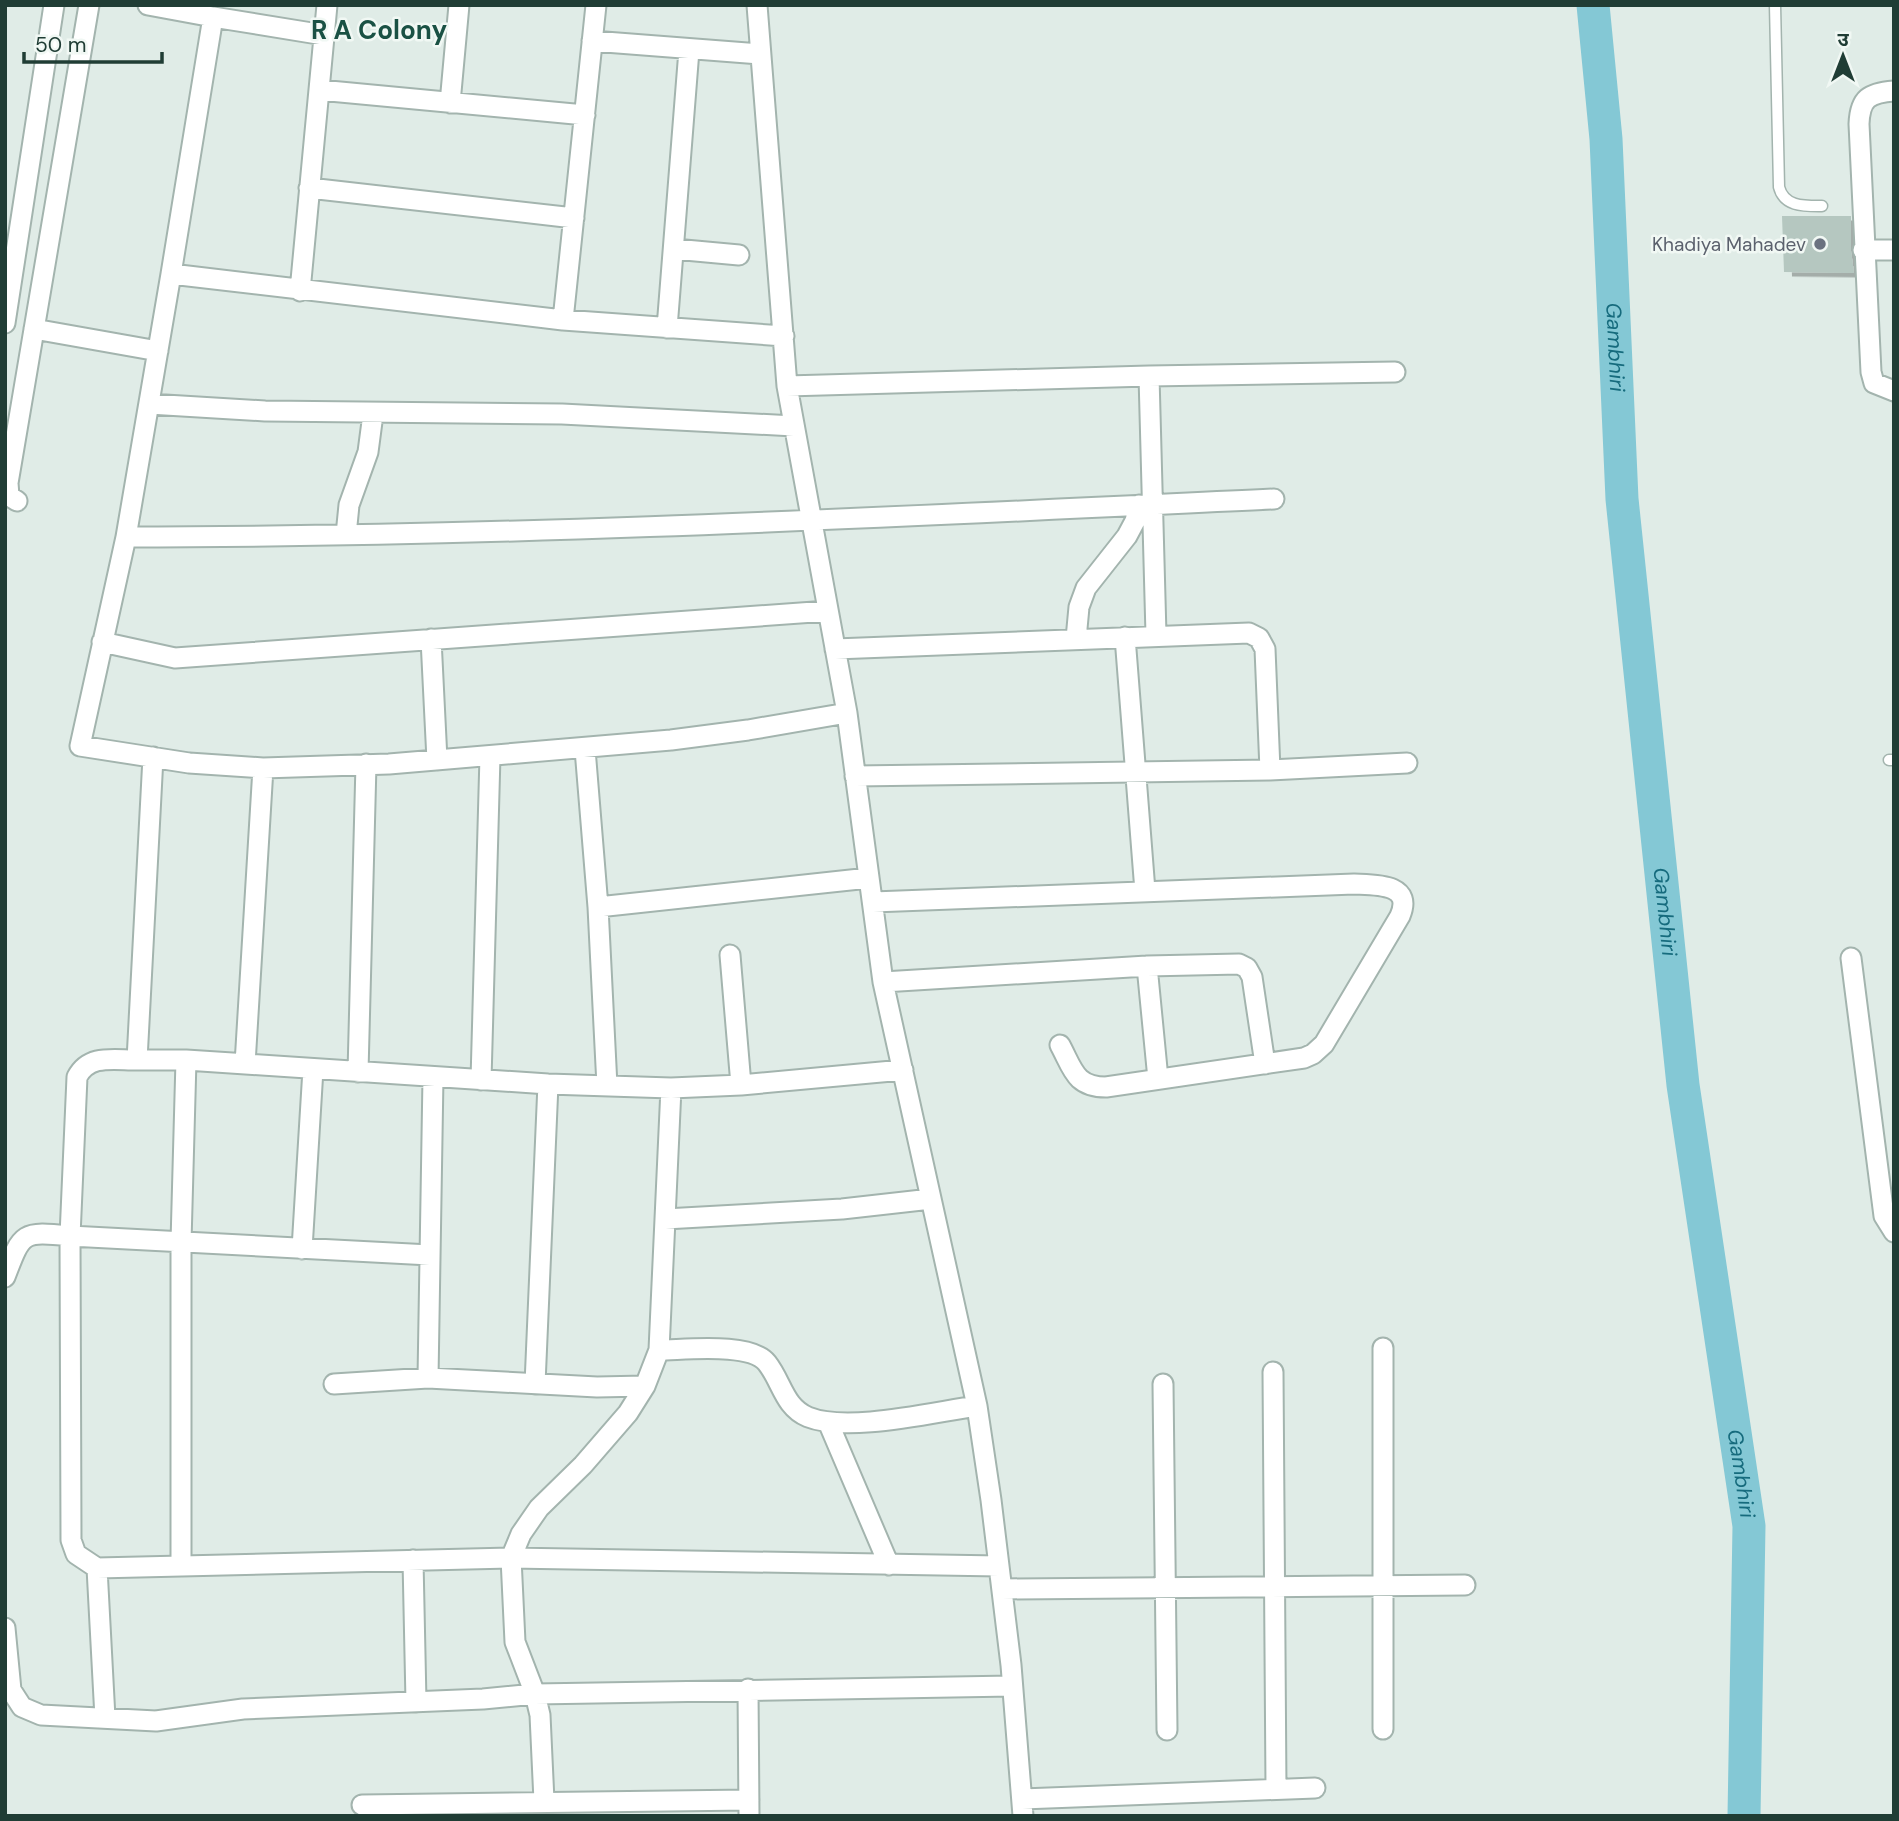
<svg xmlns="http://www.w3.org/2000/svg" width="1899" height="1821" font-family="'DM Sans','Noto Sans Devanagari',sans-serif">
<style>
.lines{fill:none;stroke-linecap:round;stroke-linejoin:round}
.river{stroke:#84c8d5;stroke-width:33}
.building{fill:#b5c7c0;filter:url(#shadow)}
.lane-casing{stroke:#a3b4ae;stroke-width:13}
.street-casing{stroke:#a3b4ae;stroke-width:23}
.lane{stroke:#fff;stroke-width:10}
.street{stroke:#fff;stroke-width:19}
.worship-dot{fill:#6b7280;stroke:#f1f8f4;stroke-width:2.5}
.labels{text-anchor:middle;dominant-baseline:central;stroke-width:5;stroke-linejoin:round;paint-order:stroke}
.worship-label{font-size:19px;fill:#5b616d;stroke:#f1f8f4;text-anchor:end}
.water-label{font-size:21px;font-style:italic;fill:#166b7d;stroke:#f1f8f4}
.district-label{font-size:26px;font-weight:bold;fill:#1a5144;stroke:#f1f8f4}
</style>
<defs>
<filter id="shadow"><feDropShadow dx="8" dy="4.5" stdDeviation="0" flood-color="#0004"/></filter>
</defs>
<rect width="100%" height="100%" fill="#e0ece7"/>
<g class="lines">
<path class="river" id="s1" d="M1593 5 1606 139 1622 499 1683 1085 1749 1526 1744 1816"/>
</g>
<path class="building" d="M1782 216H1851V251L1854 273 1784 272Z"/>
<g class="lines">
<defs>
<path id="lane" d="M1775 5 1779 187C1784 207 1804 206 1822 206
M1889 760H1894"/>
<path id="street" d="M148 5 213 17 171 274 563 320 784 336
M757 5 787 386 847 713 883 982 977 1406 991 1500 1011 1665 1023 1816
M213 17 324 35
M592 41 760 54
M319 90 585 115
M1894 91C1869 93 1860 98 1859 124L1871 372 1874 383 1894 391
M450 103 459 5
M309 188 574 218
M674 249 739 255
M1863 250H1894
M171 274 126 537 80 746 189 763 263 768 389 764 671 740 748 730 847 713
M300 291 327 5
M563 320 596 5
M5 323 54 5
M667 328 689 50
M34 329 158 351
M1149 376 1156 635
M787 386 1149 376 1395 372
M149 404 265 411 562 414 794 426
M17 501 9 496 8 483 89 5
M346 535 349 505 368 452 373 414
M126 537C509 537 892 517 1274 499
M1125 637 1145 891
M431 639 437 760
M1076 639 1079 607 1086 588 1127 536 1135 521 1139 505
M102 642 175 658 828 611
M835 649 1249 633 1259 638 1265 649 1270 770
M585 749 598 907 607 1086
M153 757 137 1060H186L548 1084 671 1088 659 1350C684 1350 751 1342 767 1363 782 1382 784 1407 808 1417 848 1433 933 1412 977 1406
M855 776 1270 770 1407 763
M873 902 1354 884C1375 885 1414 883 1400 916L1324 1044 1313 1054 1304 1058 1106 1087C1075 1087 1073 1069 1060 1045
M598 907 869 878
M730 955 741 1085
M1851 958 1884 1216 1894 1232
M1147 966 1158 1079
M883 982 1147 966 1239 964 1247 968 1252 977 1265 1064
M245 1064 263 768
M358 1072 366 764
M481 1080 490 756
M671 1088 741 1085 903 1070
M665 1219 842 1209 931 1199
M302 1249 313 1069
M430 1255 70 1236 71 1540 76 1554 97 1568 511 1558 999 1566
M5 1277C22 1232 22 1231 70 1236L77 1077C89 1054 113 1060 137 1060
M1383 1348V1729
M1273 1372 1276 1789
M428 1378 433 1077
M334 1384 428 1378 597 1387 645 1386
M535 1384 548 1084
M1163 1384 1167 1730
M828 1422 889 1565
M413 1560 416 1702
M181 1566V1242L186 1060
M97 1568 105 1718
M1002 1589 1465 1585
M5 1628 11 1690 22 1707 41 1715 156 1721 243 1709 483 1699 535 1694 1012 1686
M748 1689 749 1816
M1022 1799 1315 1788
M544 1801 540 1715 535 1694 515 1642 511 1558 521 1534 539 1508 583 1465 628 1413 645 1386 659 1350
M362 1805 749 1800"/>
</defs>
<use href="#lane" class="lane-casing"/>
<use href="#street" class="street-casing"/>
<use href="#lane" class="lane"/>
<use href="#street" class="street"/>
</g>
<circle class="worship-dot" cx="1820" cy="244" r="7"/>
<g class="labels">
<g class="worship-label">
<text x="1806" y="244">Khadiya Mahadev</text>
</g>
<g class="water-label">
<text stroke="none"><textPath href="#s1" startOffset="343">Gambhiri</textPath></text>
<text stroke="none"><textPath href="#s1" startOffset="910">Gambhiri</textPath></text>
<text stroke="none"><textPath href="#s1" startOffset="1477">Gambhiri</textPath></text>
</g>
<g class="district-label">
<text x="379" y="30">R A Colony</text>
</g>
</g>
<rect width="1899" height="1821" fill="none" stroke="#203d35" stroke-width="14"/>
<g transform="translate(1843 56)" stroke="#f1f8f4" stroke-width="5" paint-order="stroke">
<path d="M0-5L12 26L0 18L-12 26Z" fill="#203d35"/>
<text y="-10" font-size="19" font-weight="bold" text-anchor="middle" fill="#203d35">उ</text>
</g>
<path d="M24 52v10h138v-10" fill="none" stroke="#203d35" stroke-width="3.5"/>
<text x="35" y="52" font-size="21" fill="#203d35" stroke="#f1f8f4" stroke-width="5" paint-order="stroke">50 m</text>
</svg>
